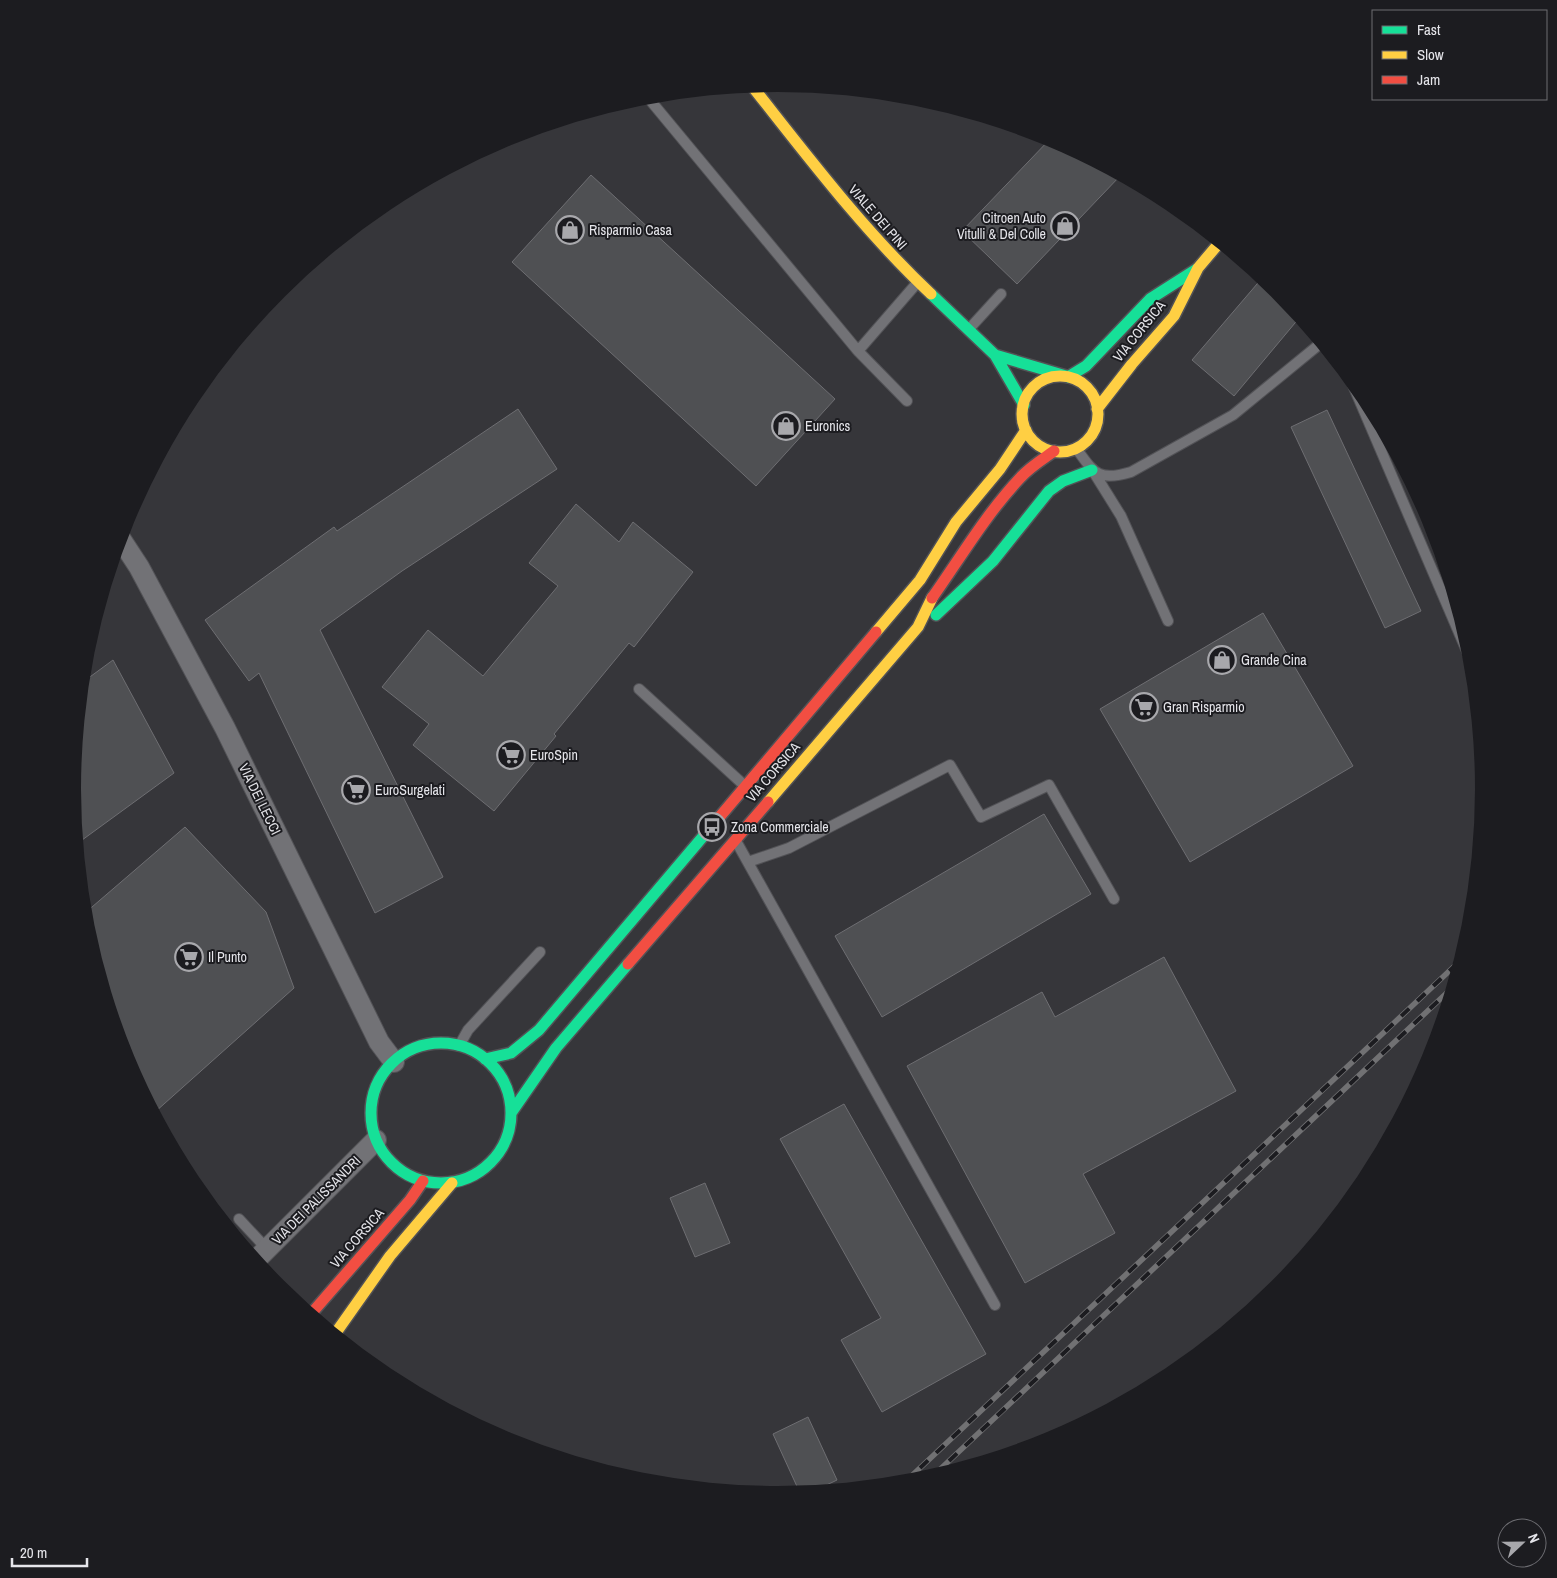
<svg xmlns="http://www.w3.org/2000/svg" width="1557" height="1578" font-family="'Archivo Narrow',sans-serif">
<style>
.building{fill:#4f5053;stroke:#6e6e72}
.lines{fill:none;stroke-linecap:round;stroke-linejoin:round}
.lane-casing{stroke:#525256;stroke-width:12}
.street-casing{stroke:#525256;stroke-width:22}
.fast-casing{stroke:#525256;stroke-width:14}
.slow-casing{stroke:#525256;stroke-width:14}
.jam-casing{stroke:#525256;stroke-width:14}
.lane{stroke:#727276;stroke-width:10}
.street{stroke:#727276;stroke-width:20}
.fast{stroke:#16e098;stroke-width:11}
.slow{stroke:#ffcf43;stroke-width:11}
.jam{stroke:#f24e42;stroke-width:11}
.rail-casing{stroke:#717173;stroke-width:5.5}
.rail{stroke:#1c1c20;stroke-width:4;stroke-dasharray:11;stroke-linecap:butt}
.labels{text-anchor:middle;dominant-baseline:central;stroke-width:4;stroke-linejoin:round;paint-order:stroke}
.street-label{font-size:14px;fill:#e5e5ea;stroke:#1c1c20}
.poi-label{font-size:14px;fill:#e5e5ea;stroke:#1c1c20;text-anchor:start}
</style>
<rect width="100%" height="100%" fill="#36363a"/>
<path class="building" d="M1051 138 1121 175 1017 284 962 231Z
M591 175 835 399 756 486 512 262Z
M1263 277 1278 290 1300 317 1234 396 1192 360Z
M518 409 557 469 402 571 320 630 443 877 375 913 259 673 249 681 205 620 334 527 337 531Z
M1327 410 1421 611 1385 628 1291 427Z
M576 504 619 542 633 522 693 572 634 647 629 643 554 734 556 736 494 811 413 745 429 724 382 687 428 630 483 676 558 586 529 563Z
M1263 613 1353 766 1190 862 1100 709Z
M113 660 174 773 78 843 72 789 83 682Z
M1044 814 1091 894 882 1017 835 936Z
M185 827 266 912 294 988 155 1112 126 1059 86 926 85 913Z
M1164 957 1236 1091 1083 1174 1115 1233 1025 1283 907 1066 1042 992 1055 1017Z
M844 1104 986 1354 882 1412 841 1340 881 1318 780 1139Z
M705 1183 730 1243 695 1257 670 1198Z
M808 1417 837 1480 812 1492 800 1493 773 1434Z"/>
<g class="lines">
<defs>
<path id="lane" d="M650 100 858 351 917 283
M969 329 1001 294
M858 351 907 401
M1349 376 1472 663
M1076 448C1094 473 1098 482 1131 472L1233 415 1321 343
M1093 471 1121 516 1168 621
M639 689 745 786
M736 841 995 1305
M748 862 789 848 950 765 981 817 1049 785 1114 899
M459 1046 468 1030 540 952
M239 1219 267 1249"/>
<path id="street" d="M120 538 139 567 225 728 379 1042 394 1062
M256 1260 376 1140"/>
<path id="fast" d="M931 294 995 355 1024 405
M995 355 1066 376
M1068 377 1086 366 1150 299 1197 269
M936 615 993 561 1049 491 1063 481 1092 470
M371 1113a70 70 0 1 1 140 0a70 70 0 1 1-140 0Z
M485 1059 511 1053 539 1030 706 833
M511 1113 556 1048 628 964"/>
<path id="slow" d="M752 86C809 158 864 231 931 294
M1022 414a38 38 0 1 1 76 0a38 38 0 1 1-76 0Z
M1097 409 1132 364 1174 316 1198 268 1220 242
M876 632 920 580 956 522 1000 469 1026 430
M768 802 918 627 932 598
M335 1334 390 1256 452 1183"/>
<path id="jam" d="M932 598C961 557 986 514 1021 477 1030 467 1043 459 1054 451
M706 833 876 632
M628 964 768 802
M311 1314 410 1200 423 1181"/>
</defs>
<use href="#lane" class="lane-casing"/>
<use href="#street" class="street-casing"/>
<use href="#fast" class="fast-casing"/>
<use href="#slow" class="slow-casing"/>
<use href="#jam" class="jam-casing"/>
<use href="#lane" class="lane"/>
<use href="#street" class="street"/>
<use href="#fast" class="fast"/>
<use href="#slow" class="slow"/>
<use href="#jam" class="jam"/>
<defs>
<path id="rail" d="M933 1476 1452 988
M904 1483 1461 960"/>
</defs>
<use href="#rail" class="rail-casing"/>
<use href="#rail" class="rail"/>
</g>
<defs>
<symbol id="shop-ring" viewBox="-11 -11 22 22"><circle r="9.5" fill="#1c1c20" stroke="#a8a8ac" stroke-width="1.5"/><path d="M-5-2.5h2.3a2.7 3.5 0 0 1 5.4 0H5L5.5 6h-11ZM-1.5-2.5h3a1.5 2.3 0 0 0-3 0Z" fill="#a8a8ac"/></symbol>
<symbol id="supermarket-ring" viewBox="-11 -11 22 22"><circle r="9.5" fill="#1c1c20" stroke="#a8a8ac" stroke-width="1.5"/><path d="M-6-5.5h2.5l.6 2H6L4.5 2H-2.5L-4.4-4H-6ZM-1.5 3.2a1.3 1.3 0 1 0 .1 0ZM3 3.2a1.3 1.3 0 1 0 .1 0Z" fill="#a8a8ac"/></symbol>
<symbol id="bus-ring" viewBox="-11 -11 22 22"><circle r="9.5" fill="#1c1c20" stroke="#a8a8ac" stroke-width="1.5"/><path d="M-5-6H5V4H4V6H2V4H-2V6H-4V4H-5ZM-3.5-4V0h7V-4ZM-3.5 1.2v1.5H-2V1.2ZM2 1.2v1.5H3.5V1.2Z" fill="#a8a8ac"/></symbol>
</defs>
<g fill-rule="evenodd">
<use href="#shop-ring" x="1049" y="210" width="32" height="32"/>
<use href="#shop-ring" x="554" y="214" width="32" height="32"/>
<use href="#shop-ring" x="770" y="410" width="32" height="32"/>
<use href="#shop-ring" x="1206" y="644" width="32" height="32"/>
<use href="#supermarket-ring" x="1128" y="691" width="32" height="32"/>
<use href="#supermarket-ring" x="495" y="739" width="32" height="32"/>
<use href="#supermarket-ring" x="340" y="774" width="32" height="32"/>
<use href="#bus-ring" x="696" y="811" width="32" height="32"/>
<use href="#supermarket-ring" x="173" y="941" width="32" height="32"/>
</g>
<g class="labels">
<g class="street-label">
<text transform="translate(878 217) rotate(49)">VIALE DEI PINI</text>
<text transform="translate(1139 331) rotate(-51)">VIA CORSICA</text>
<text transform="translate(773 772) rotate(-49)">VIA CORSICA</text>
<text transform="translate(260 799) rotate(64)">VIA DEI LECCI</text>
<text transform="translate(316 1200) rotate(-45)">VIA DEI PALISSANDRI</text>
<text transform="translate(357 1238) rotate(-49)">VIA CORSICA</text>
</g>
<g class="poi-label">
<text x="1046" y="218" text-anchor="end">Citroen Auto<tspan x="1046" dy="16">Vitulli &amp; Del Colle</tspan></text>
<text x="589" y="230">Risparmio Casa</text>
<text x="805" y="426">Euronics</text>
<text x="1241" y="660">Grande Cina</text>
<text x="1163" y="707">Gran Risparmio</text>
<text x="530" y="755">EuroSpin</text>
<text x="375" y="790">EuroSurgelati</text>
<text x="731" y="827">Zona Commerciale</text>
<text x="208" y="957">Il Punto</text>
</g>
</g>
<path d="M0 0H1557V1578H0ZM81 789a697 697 0 1 1 1394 0a697 697 0 1 1-1394 0Z" fill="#1c1c20" fill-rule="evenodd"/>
<rect x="1372" y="10" width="175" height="90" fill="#1c1c20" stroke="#6c6c71"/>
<rect x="1382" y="26" width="25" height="8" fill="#16e098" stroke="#6c6c71"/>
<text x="1417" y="35" font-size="15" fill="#e5e5ea">Fast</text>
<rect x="1382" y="51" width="25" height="8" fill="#ffcf43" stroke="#6c6c71"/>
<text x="1417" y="60" font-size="15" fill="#e5e5ea">Slow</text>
<rect x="1382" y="76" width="25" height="8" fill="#f24e42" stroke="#6c6c71"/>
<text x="1417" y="85" font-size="15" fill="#e5e5ea">Jam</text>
<g transform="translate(1522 1543) rotate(68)"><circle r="24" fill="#1c1c20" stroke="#6c6c71"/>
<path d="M0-4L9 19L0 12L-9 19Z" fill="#a8a8ac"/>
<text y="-8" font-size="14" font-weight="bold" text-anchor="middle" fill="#e5e5ea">N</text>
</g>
<path d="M12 1558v8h75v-8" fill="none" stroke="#e5e5ea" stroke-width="2.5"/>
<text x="20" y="1558" font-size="15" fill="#e5e5ea" stroke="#1c1c20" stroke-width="4" paint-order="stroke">20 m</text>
</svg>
